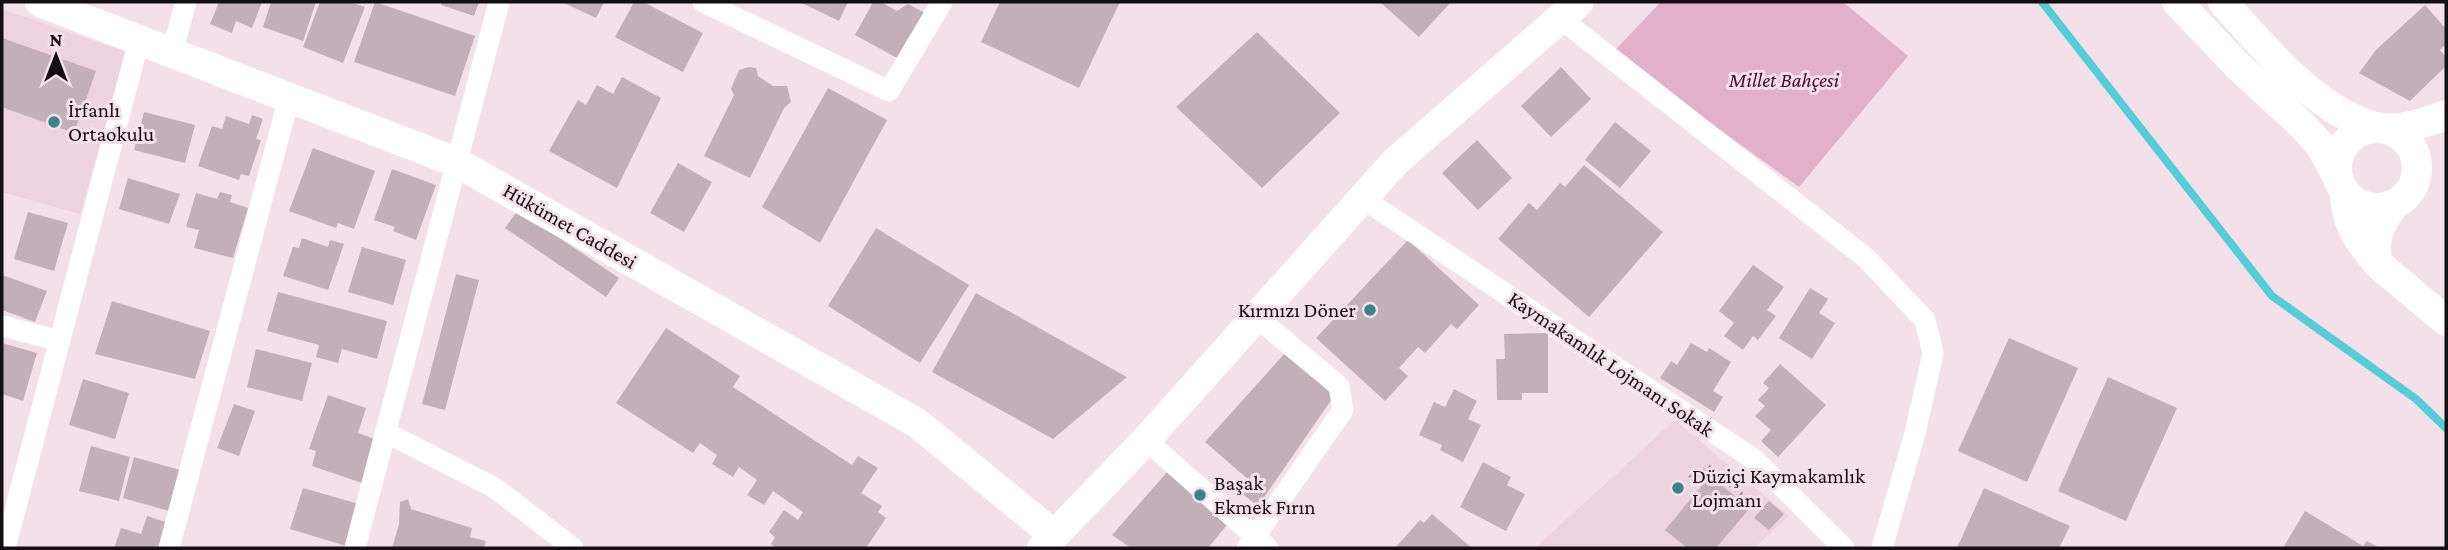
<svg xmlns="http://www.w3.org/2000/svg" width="2448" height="550" font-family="'Crimson Pro',serif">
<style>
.built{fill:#efd2e0}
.green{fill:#e3b0c9}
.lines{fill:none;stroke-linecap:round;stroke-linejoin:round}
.stream{stroke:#54cdd9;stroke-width:8}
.building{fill:#c2afb8}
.path{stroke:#a4949b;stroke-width:4.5;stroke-dasharray:2 5;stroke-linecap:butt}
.street{stroke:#fff;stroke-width:21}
.secondary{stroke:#fff;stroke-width:30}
.poi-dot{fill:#3b8389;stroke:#f4e0e9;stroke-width:2.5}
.labels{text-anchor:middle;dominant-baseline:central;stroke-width:6;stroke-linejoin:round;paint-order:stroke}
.park-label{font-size:21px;font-style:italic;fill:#4d0634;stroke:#f4e0e9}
.poi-label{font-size:21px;fill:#150e12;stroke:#f4e0e9;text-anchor:start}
.street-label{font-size:21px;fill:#150e12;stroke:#f4e0e9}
</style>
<rect width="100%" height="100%" fill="#f4e0e9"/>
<path class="built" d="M2 9 126 52 80 214 2 192Z
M1675 420 1789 516 1754 548H1535Z"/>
<path class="green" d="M1661 2H1843L1908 56 1799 187 1613 52Z"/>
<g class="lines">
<path class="stream" d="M2042 2 2272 296 2416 399 2446 428"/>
</g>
<path class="building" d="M219 2H262L252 28 236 21 232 33 210 24Z
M271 2H316L303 41 263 27Z
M320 2H350L365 7 343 63 303 47Z
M375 2 475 36 455 96 354 62Z
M442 2H479L474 16 441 5Z
M562 2H604L596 18Z
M634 2H643L703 33 683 72 615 37Z
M800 2H848L839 21Z
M873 2H881L897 11 908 4 925 13 899 59 855 35Z
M1000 2H1120L1079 88 981 42Z
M1380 2H1451L1419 37Z
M2425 5 2446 29V44L2440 50 2446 57V66L2410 101 2359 73 2376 50Z
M1257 32 1340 113 1262 188 1176 107Z
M2 38 96 71 74 133 2 107Z
M749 67 756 68 758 76 773 86H787L791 102 784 108 750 178 704 156 734 95 731 89 739 70Z
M1561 67 1591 99 1551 137 1521 106Z
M622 77 661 98 617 188 549 151 578 100 586 105 597 85 613 94Z
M828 88 887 120 820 243 762 207Z
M144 112 195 125 185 163 134 150Z
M252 115 263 119 256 139 261 140 249 176 241 174 239 180 198 166 212 126 222 129 226 116 249 124Z
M1615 122 1651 151 1620 188 1585 160Z
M1477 140 1512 178 1478 210 1442 173Z
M313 148 375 171 354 229 338 223 336 228 289 211Z
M678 163 712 182 684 232 650 213Z
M1584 165 1663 232 1589 317 1498 239 1529 203 1537 210 1560 183 1565 187Z
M392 169 436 185 416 240 393 231 395 227 374 220Z
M128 178 180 194 169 224 119 209Z
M220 192 232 195 230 202 248 208 233 258 194 248 199 230 186 227 196 193 217 199Z
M518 210 619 278 606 297 505 228Z
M28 212 68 223 54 271 14 259Z
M876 228 969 285 920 363 828 306Z
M302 238 328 247 330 240 344 244 328 290 283 276 293 247 299 248Z
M1408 240 1479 305 1457 329 1451 324 1425 353 1418 347 1399 368 1408 376 1385 401 1316 338Z
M362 247 406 260 393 305 348 292Z
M1753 265 1784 287 1767 310 1776 316 1758 340 1753 336 1743 350 1724 336 1734 323 1719 311Z
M456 274 479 280 445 410 422 404Z
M2 275 47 291 35 322 2 310Z
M1810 288 1828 299 1819 313 1835 323 1812 359 1779 338Z
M278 292 387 321 377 359 342 349 338 363 316 357 319 345 267 331Z
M976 293 1127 377 1053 439 932 372Z
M112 301 210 331 195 379 95 354Z
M666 328 740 376 733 387 852 465 858 456 878 468 861 493 882 506 878 512 886 518 866 548H776L771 544 775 537 769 532 784 510 798 520 803 512 773 491 764 505 747 495 757 480 739 467 733 477 712 464 717 455 700 443 693 453 616 403Z
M1548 333V393H1522V400H1497L1496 359H1505L1504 334Z
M2009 338 2078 368 2027 482 1958 451Z
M2 343 37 353 23 401 2 394Z
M1691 343 1707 352 1709 348 1731 362 1713 391 1723 397 1714 412 1660 378 1671 361 1677 365Z
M256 349 312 363 302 401 247 387Z
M1286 352 1334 396 1258 506 1237 490 1249 480 1205 442Z
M1780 364 1826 405 1778 457 1761 441 1771 430 1755 416 1765 406 1758 400 1769 388 1763 383Z
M2108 377 2177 408 2126 521 2058 491Z
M83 379 129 393 115 439 69 425Z
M1454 389 1477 401 1468 419 1481 425 1463 462 1440 450 1442 445 1419 435 1434 402 1445 407Z
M328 395 366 408 358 433 377 440 362 483 312 466 316 451 309 449Z
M234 404 255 411 239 456 217 448Z
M91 446 130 457 119 501 79 491Z
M134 457 180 470 169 511 123 498Z
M1483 462 1511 477 1507 485 1525 494 1506 531 1460 507Z
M1168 471 1227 525 1208 548H1131L1112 535Z
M1710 476 1750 508 1716 548H1687L1665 530Z
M303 488 359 504 346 546 290 529Z
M1984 488 2070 526 2059 548H1957Z
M408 499 411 509 472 528 470 537 486 541 484 548H392L399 524 400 502Z
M1769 501 1784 514 1769 530 1754 518Z
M2305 511 2363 546 2367 541 2380 548H2283Z
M1432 514 1472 548H1395L1420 520 1424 523Z
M147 516 169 523 161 548H114L121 528 141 534Z"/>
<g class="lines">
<path class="path" d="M1690 475 1696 481 1708 466 1759 509 1766 502"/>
<path class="street" d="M703 2 889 91 942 2
M1560 18 1866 258 1925 320 1933 353 1915 433 1882 548
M172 52 186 2
M1362 198 1755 460 1844 548
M2 326 60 341
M385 432 495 488 573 548
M1146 440 1268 548
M5 548 139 40
M169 548 289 98
M355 548 499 2
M1247 548 1343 410 1339 386 1255 316"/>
<path class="secondary" d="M40 2 456 162 917 423 1054 535
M2177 2 2239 67 2303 126 2320 145 2339 179
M2223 2C2260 44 2323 120 2383 128 2402 131 2428 122 2446 115
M2337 168a40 40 0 1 1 80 0a40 40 0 1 1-80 0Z
M2345 192C2345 223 2358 240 2378 264 2372 240 2379 224 2394 205
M2378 264 2446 321
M1042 548 1146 440 1396 161 1579 2"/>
</g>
<g class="poi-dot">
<circle cx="54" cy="122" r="7"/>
<circle cx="1370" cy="310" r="7"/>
<circle cx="1678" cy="488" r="7"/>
<circle cx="1200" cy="495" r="7"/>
</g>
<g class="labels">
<g class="park-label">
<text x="1784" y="80">Millet Bahçesi</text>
</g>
<g class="poi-label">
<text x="68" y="110">İrfanlı<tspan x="68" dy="24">Ortaokulu</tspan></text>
<text x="1356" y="310" text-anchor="end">Kırmızı Döner</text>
<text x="1692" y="476">Düziçi Kaymakamlık<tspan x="1692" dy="24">Lojmanı</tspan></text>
<text x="1214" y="483">Başak<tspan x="1214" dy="24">Ekmek Fırın</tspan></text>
</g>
<g class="street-label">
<text transform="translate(570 226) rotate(30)">Hükümet Caddesi</text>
<text transform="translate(1611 364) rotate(34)">Kaymakamlık Lojmanı Sokak</text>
</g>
</g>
<rect width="2448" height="550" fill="none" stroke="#150e12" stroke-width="7"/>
<g transform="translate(56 56)" stroke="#f4e0e9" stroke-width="5" paint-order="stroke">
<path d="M0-5L12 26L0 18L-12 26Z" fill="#150e12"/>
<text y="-10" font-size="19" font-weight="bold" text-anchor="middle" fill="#150e12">N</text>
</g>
</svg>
